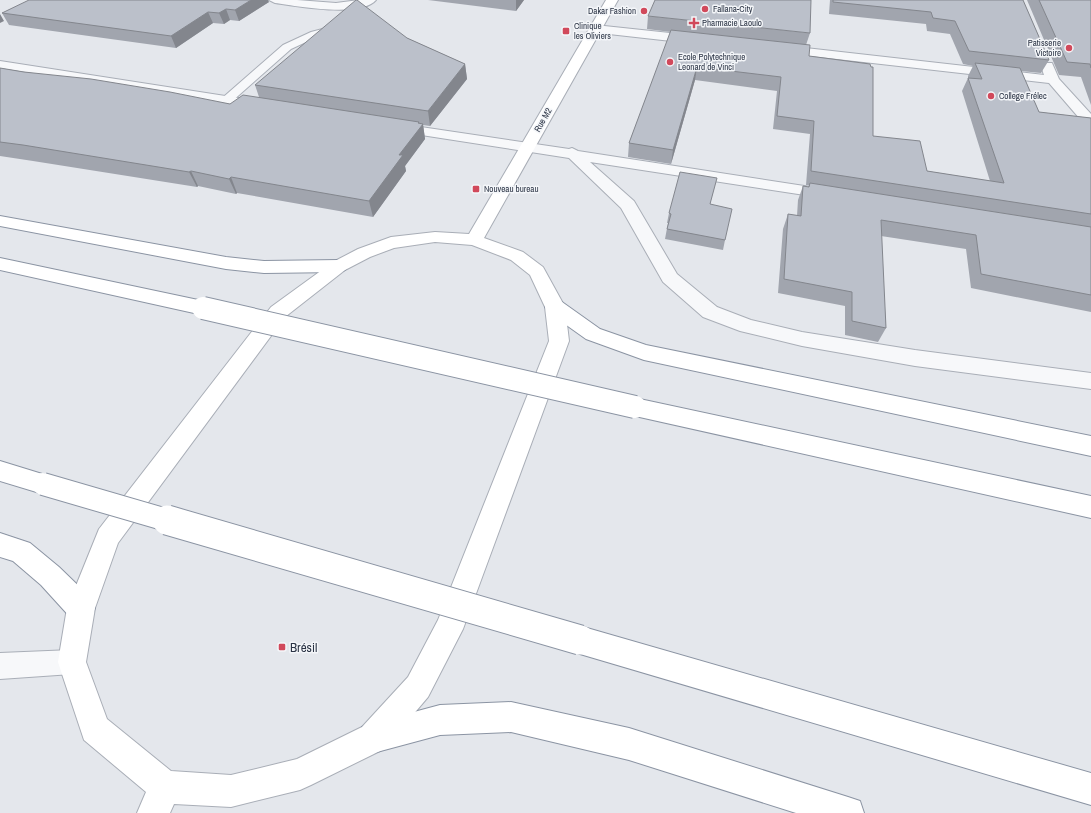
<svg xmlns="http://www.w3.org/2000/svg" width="1091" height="813" font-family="'Archivo Narrow',sans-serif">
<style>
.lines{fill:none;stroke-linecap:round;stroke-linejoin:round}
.lane-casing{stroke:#a9aeb7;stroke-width:2}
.street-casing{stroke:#a9aeb7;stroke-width:2}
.secondary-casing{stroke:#a9aeb7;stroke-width:2}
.highway-casing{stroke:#8b94a3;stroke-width:2}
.lane{fill:#f7f8fa;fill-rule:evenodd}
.street{fill:#f7f8fa;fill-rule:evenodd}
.secondary{fill:#fff;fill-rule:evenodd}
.highway{fill:#fff;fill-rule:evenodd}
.highway-bridge-far1-casing{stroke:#8b94a3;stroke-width:24;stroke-linecap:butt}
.highway-bridge-casing{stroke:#8b94a3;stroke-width:31;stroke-linecap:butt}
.highway-bridge-far1{stroke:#fff;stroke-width:22}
.highway-bridge{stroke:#fff;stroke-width:29}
.wall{fill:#a1a5ae}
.shaded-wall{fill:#83868d}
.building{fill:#bbc0ca;stroke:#83868d}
.poi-dot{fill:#d1495b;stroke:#f4f6f9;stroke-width:1.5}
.labels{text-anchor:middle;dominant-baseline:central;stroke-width:3;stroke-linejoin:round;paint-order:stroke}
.far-poi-label{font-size:9px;fill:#2b3445;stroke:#f4f6f9;text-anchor:start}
.far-street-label{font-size:9px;fill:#2b3445;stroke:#f4f6f9}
.near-poi-label{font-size:13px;fill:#2b3445;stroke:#f4f6f9;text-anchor:start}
</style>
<rect width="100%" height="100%" fill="#e4e7ec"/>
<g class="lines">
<defs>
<path id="lane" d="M334 26 339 29 338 31 319 36 291 49 230 103H222L220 100 283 45 311 32Z
M72 650 81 653 84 662 81 671 72 674 0 679V653Z"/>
<path id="street" d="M269 0H297L336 3 359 0H376C361 18 296 6 275 3Z
M595 25 698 36 702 37 704 40 702 43 698 44 591 32 589 29 591 26Z
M779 45 1044 75 1041 66 1042 63H1052L1059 79 1091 114V127L1086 126 1049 83 775 52 773 49 775 46Z
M0 61 264 102 269 103 271 106 269 109 264 110 0 69Z
M394 123 569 149 572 148 578 151 837 191 839 194 837 197 831 199 590 162 634 201 677 274 717 307 751 320 802 332 915 350 1091 373V389L915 366 802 346 740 331 703 317 663 282 621 208 569 158 389 130 387 127 389 124Z"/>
<path id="secondary" d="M606 0H618L484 238 523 252 543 267 565 307 569 341 463 629 428 697 384 749 311 785 300 790 231 807 174 804 170 813H137L146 792 84 740 58 662 67 608 99 529 271 307 333 262 358 249 391 237 435 232 469 234ZM435 242 472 245 511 260 530 275 545 307 549 341 438 620 408 677 362 727 297 759 231 775 171 771 107 719 86 662 95 608 118 543 285 317 345 270 370 257 394 248Z"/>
<path id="highway" d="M0 216 226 257 264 261 339 260 345 262 348 266 345 270 339 272 264 273 226 269 0 226Z
M0 258 203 301 210 303 213 308 210 313 203 315 0 270Z
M555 300 562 302 600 329 646 345 1091 436V456L644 360 586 339 548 312 545 307 548 302Z
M635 398 1091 496V518L635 416 627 413 624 407 627 401Z
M0 461 52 477 55 484 52 491 43 494 0 481Z
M0 533 30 543 59 567 91 598 95 608 91 618 81 621 71 618 41 585 13 561 0 557Z
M580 626 1091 773V805L580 654 570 650 566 640 570 630Z
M511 702 629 728 848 797 860 801 864 813H796L629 760 511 732 440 735 373 753 362 749 358 738 362 727 373 723 440 705Z"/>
</defs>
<use href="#lane" class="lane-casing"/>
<use href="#street" class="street-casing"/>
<use href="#secondary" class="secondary-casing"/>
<use href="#highway" class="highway-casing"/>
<use href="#lane" class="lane"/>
<use href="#street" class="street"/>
<use href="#secondary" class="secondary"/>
<use href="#highway" class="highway"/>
<defs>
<path id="highway-bridge-far1" d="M203 308 635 407
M43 484 170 521"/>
<path id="highway-bridge" d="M167 520 580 640"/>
</defs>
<use href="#highway-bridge-far1" class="highway-bridge-far1-casing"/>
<use href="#highway-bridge" class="highway-bridge-casing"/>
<use href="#highway-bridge-far1" class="highway-bridge-far1"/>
<use href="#highway-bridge" class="highway-bridge"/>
</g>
<path class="wall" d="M428 0H524L516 11Z
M830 0H1023L1049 60 1041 73 1021 71 1039 112 1091 118V312L971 288 966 249 881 236 886 328 878 342 845 335V306L778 293 783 229 788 214 797 216 798 200 803 186 808 187 809 185H806L810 134 773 129 777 91 695 80 671 164 628 157 629 143 671 32 647 29 648 16 810 33 806 45 809 56 873 136 927 171 990 181 962 91 968 78V76L973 66 963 64 950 34 927 31 926 24 829 14Z
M1027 0H1091V105L1081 77 1059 75Z
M269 2 239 21 230 20 224 24 213 23 176 48 9 25 2 13Z
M407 38 465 64 467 79 430 126 423 125 425 139 405 166 406 171 373 217 237 193 236 194 198 186 197 187 33 161 0 156V68L230 104 259 97 255 85Z
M714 188 710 204 725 240 723 250 665 239 668 223H667L669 213Z"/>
<path class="shaded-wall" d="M251 0H268L269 2 239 21 235 10Z
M516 0H524L516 11Z
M226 9 230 20 224 24 219 13Z
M208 12 213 23 176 48 171 36Z
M0 14 4 21 0 23Z
M465 64 467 79 430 126 428 111Z
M697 67 695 80 671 164 673 150Z
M419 122 420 128 423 124 425 139 405 166 406 171 373 217 369 201 399 155Z
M191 171 198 186 197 187 189 172Z
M231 177 237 193 236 194 229 179Z"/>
<path class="building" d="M29 0H251L235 10 226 9 219 13 208 12 171 36 2 13Z
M356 0H357L407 38 465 64 428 111 255 85Z
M655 0H811L810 33 648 16Z
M833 0H1023L1049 60 969 51 955 21 933 18 931 12 833 2Z
M1039 0H1091V68L1090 64 1067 62Z
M671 30 810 45 809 56 870 64 871 67H873V136L920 141 927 171 1004 183 968 78 982 79 975 63 1020 68 1039 112 1091 118V214L811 171 814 121 777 116 781 77 697 67 673 150 629 143Z
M0 68 24 72 91 79 170 92 230 104 243 95 419 122 418 123 423 124 399 155H403L369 201 231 177 229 179 191 171 189 172 23 145 0 142Z
M680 172 717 178 710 204 732 209 725 240 667 229 671 214 669 213Z
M810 183 1091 227V295L981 274 976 235 881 220 886 328 852 321V292L784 279 788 214 801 216 803 186 809 187Z"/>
<g class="poi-dot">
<circle cx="705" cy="9" r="4"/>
<circle cx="644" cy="11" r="4"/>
<path d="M692 17h4v4h4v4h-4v4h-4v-4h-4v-4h4z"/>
<rect x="562" y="27" width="8" height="8" rx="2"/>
<circle cx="1069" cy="48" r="4"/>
<circle cx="670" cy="62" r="4"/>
<circle cx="991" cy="96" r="4"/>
<rect x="472" y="185" width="8" height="8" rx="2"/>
<rect x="278" y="643" width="8" height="8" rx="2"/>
</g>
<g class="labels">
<g class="far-poi-label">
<text x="713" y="9">Fallana-City</text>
<text x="636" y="11" text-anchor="end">Dakar Fashion</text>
<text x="702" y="23">Pharmacie Laoulo</text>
<text x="574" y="26">Clinique<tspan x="574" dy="10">les Oliviers</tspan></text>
<text x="1061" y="43" text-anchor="end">Patisserie<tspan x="1061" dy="10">Victoire</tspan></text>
<text x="678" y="57">Ecole Polytechnique<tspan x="678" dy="10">Leonard de Vinci</tspan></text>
<text x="999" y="96">College Frélec</text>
<text x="484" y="189">Nouveau bureau</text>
</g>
<g class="far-street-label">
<text transform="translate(543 120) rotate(-60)">Rue M2</text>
</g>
<g class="near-poi-label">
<text x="290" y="647">Brésil</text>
</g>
</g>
</svg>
